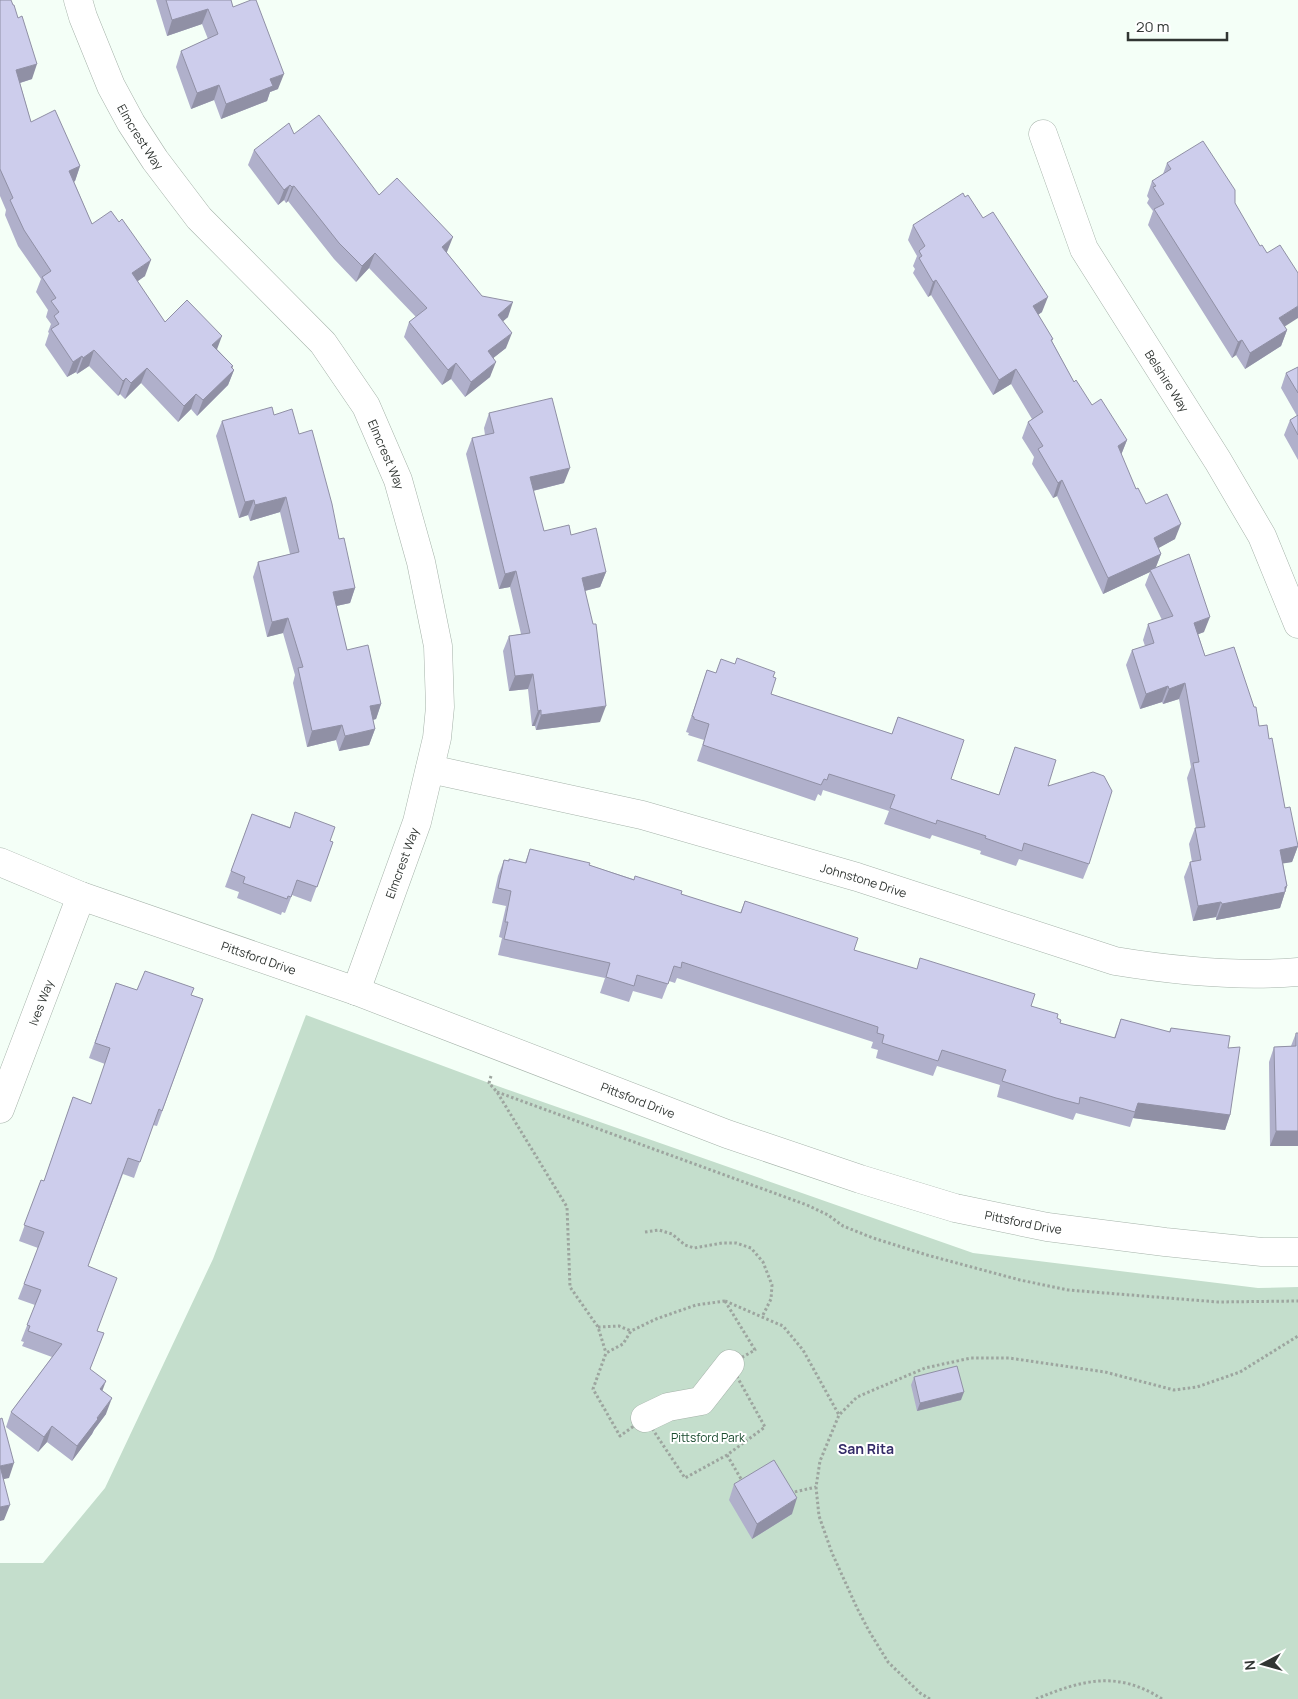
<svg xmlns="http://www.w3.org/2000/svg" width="1298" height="1699" font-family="Manrope,sans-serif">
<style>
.green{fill:#c4decc}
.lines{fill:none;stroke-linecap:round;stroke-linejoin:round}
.street-casing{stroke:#a6b3aa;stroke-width:29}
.secondary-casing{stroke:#a6b3aa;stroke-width:29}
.path{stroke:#9da59f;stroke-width:3;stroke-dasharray:2.5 2.5;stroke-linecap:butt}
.street{stroke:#fff;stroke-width:28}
.secondary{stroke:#fff;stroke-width:28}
.wall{fill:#b0b0cb}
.shaded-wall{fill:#9090a5}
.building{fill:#cdcdec;stroke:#9090a5}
.labels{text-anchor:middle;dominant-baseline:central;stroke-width:4;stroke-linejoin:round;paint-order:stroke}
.street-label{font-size:12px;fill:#313633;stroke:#fff}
.park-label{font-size:12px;fill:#1a4b2f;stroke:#fff}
.neighbourhood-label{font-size:14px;font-weight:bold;fill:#342c68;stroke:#fff}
</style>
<rect width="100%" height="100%" fill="#f4fff7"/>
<path class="green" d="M306 1015 489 1083 973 1253 1258 1288 1298 1287V1699H0V1563H43L105 1488 213 1259Z"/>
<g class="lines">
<defs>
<g id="street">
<path id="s1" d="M78 0 83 17 111 86 131 123 155 160 199 218 323 343 366 406 398 480 421 562 438 646 440 707 437 738 417 822 356 991"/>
<path id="s2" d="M1043 134 1084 249 1218 461 1262 536 1298 624"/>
<path id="s3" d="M430 769 642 815 857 877 1115 961C1176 971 1236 977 1298 972"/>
<path id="s4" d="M0 1109 81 896"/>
<path d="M645 1418 668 1407 701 1401 730 1364"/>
</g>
<g id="secondary">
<path id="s5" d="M0 862 81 896 356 991 727 1134 860 1179 955 1208 1047 1227 1165 1242 1262 1252H1298"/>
</g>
</defs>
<use href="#street" class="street-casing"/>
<use href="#secondary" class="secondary-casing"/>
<path class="path" d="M491 1076 489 1083 497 1092 567 1207 570 1287 598 1327 606 1353
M497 1092 807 1205 828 1215 843 1226 873 1238 927 1255 1020 1280 1068 1290 1218 1302 1298 1301
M645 1232 659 1230 672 1234 685 1245 694 1248 722 1243H736L751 1248 763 1262 772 1285 771 1299 762 1317
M725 1301 755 1350 730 1364 765 1427 727 1455 685 1478 645 1418 620 1436 593 1389 606 1353 623 1344 631 1331 656 1319 696 1305Z
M725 1301 783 1326 803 1350 839 1415
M598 1327 619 1326 631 1331
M727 1455 744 1484
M790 1493 816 1487
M930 1699 920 1693 888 1662 869 1631 857 1608 832 1553 819 1516 816 1487 820 1461 839 1415 857 1397 925 1368 971 1358H1009L1105 1372 1174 1390 1197 1387 1240 1372 1298 1336
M1036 1699C1082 1680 1117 1670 1162 1699"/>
<use href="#street" class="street"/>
<use href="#secondary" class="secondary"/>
</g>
<path class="wall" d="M0 0 32 79 20 83 31 122 80 166 75 181 74 182 92 224 145 276 137 281 165 322 217 349 233 366 232 368 234 370 228 385 197 416 191 409 178 422 141 383 125 399 120 394 118 396 89 366 77 374 76 372 67 377 45 345 49 333 48 332 51 324 46 317 48 310 36 292 41 279 18 246 5 215 6 210 0 196Z
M156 0H231L233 7 278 89 270 92 267 101 221 119 214 100 191 109 176 67 181 51 208 39 202 24 167 36Z
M294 134 379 195 447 252V253L482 296 508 317 503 321 506 348 493 358 490 377 465 397 451 379 442 385 404 337 409 322 416 317 369 268 356 282 334 259 288 201 286 203 284 200 278 205 248 165 254 150Z
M1167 163 1235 203 1284 327 1287 330 1281 346 1245 369 1236 355 1232 358 1148 225 1153 211 1147 203 1149 199 1147 196 1152 181 1163 174Z
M965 197 1042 312 1038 315 1053 339 1052 341 1074 382 1092 405 1127 440 1121 455 1136 489 1146 504 1175 539 1158 548 1161 554 1156 567 1204 632 1198 634 1205 656 1269 739 1285 808 1298 846 1292 862 1283 863 1287 886 1280 908 1216 920V917L1193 921 1184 877 1190 862H1192L1189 844 1195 828H1196L1187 778 1191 767 1179 699 1163 704 1162 702 1140 709 1126 665 1132 650 1145 646 1143 640 1148 624 1162 620 1145 585 1150 572 1103 594 1057 496 1053 498 1032 464 1034 457 1022 438 1028 422 1032 419 1011 384 993 395 931 295 928 297 913 273 915 269 913 266 917 256 908 240 913 225Z
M1298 367V460L1284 435 1290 420 1297 416 1281 388 1286 373Z
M489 413 564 483 533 491 544 531 571 535 606 572 600 587 585 591 600 722 536 730 535 726H532L528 689 509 691 503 651 509 636 521 634 510 587 499 589 466 454 472 438 485 435 484 428Z
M274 415 299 434 339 539 355 588 350 603 336 606 347 650 381 704 376 719 373 720 375 729 369 745 339 751 336 740 307 747 293 683 295 675 283 633 267 637 253 577 258 562 290 554 280 512 250 521 248 515 239 518 216 436 222 421Z
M707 670 716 673 773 677 771 694 892 734 898 717 951 779 999 795 1015 747 1048 786 1089 864 1083 879 1019 859 1016 866 980 854 981 851 932 835 930 839 884 824 889 811 823 790 821 796 818 794 815 801 697 761 704 740 688 735 689 733 686 732Z
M252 814 333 842 311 902 292 895 285 913 282 912 281 915 237 898 239 892 225 887Z
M530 849 589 865 740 913 745 901 854 950 1031 1006 1057 1018 1060 1023 1114 1038 1121 1019 1169 1032 1171 1028 1228 1048 1230 1115 1225 1130 1133 1118 1130 1127 1076 1113 1073 1120 1050 1113 997 1097 1000 1085 937 1066 933 1076 876 1058 878 1050 871 1048 873 1042 677 978 675 983 669 981 662 999 633 991 629 1002 600 993 605 978 498 955 502 938 499 937 506 906 492 903 498 876 504 860 525 863Z
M116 983 137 990 191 995 203 999 157 1126 153 1125 134 1178 123 1174 88 1266 97 1331 98 1349 90 1369 102 1391 106 1414 94 1430 92 1434 72 1461 47 1442 38 1452 6 1427 11 1412 52 1357 22 1346 24 1342 21 1341 35 1305 18 1299 38 1248 19 1241 41 1180 44 1181 73 1097 91 1104 105 1064 89 1058Z
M1296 1033 1298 1146H1270L1269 1062 1274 1047 1291 1046Z
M914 1377 961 1400 917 1411 911 1385Z
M734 1484 792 1514 752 1539 729 1500Z"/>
<path class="shaded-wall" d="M208 9 202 24 167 36 172 20Z
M37 64 32 79 10 86 16 70Z
M284 74 278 89 270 92 267 101 221 119 226 104 270 79Z
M219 85 214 100 191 109 197 93Z
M80 166 75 181 63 187 69 171Z
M290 185 284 200 278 205 284 190Z
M294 186 288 201 286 203 292 187Z
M453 237 447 252 436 263 442 247Z
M375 253 369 268 356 282 362 266Z
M151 260 145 276 127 289 132 273Z
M936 280 931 295 928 297 933 282Z
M1048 297 1042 312 1027 322 1033 306Z
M513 302 508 317 492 331 498 315Z
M1298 306V318L1273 334 1279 318Z
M1287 330 1281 346 1245 369 1250 353Z
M512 333 506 348 482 367 488 351Z
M222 336 216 352 212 345Z
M1242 340 1236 355 1232 358 1238 342Z
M94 350 89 366 77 374 83 358Z
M82 356 76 372 67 377 73 362Z
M496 362 490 377 465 397 471 382Z
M456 363 451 379 442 385 448 370Z
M233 366 230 374 234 370 228 385 197 416 203 400Z
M147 368 141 383 125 399 131 383Z
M1016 369 1011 384 993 395 999 380Z
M126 378 120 394 118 396 123 381Z
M196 394 191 409 178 422 184 406Z
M1127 440 1121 455 1118 446Z
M570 468 564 483 524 493 530 477Z
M1062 480 1057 496 1053 498 1058 483Z
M286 497 280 512 250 521 255 505Z
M254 500 248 515 239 518 245 502Z
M1181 524 1175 539 1148 554 1154 538Z
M1161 554 1155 569 1150 570V572L1103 594 1108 578Z
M516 571 510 587 499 589 505 574Z
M606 572 600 587 576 593 582 578Z
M355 588 350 603 327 608 333 592Z
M1210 617 1204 632 1189 638 1194 623Z
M288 618 283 633 267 637 272 622Z
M533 674 528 689 509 691 515 676Z
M1185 683 1179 699 1163 704 1169 689Z
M1168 686 1162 702 1140 709 1146 694Z
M381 704 376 719 364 722 370 706Z
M606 706 600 722 536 730 541 715Z
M541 710 535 726H532L538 711Z
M342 725 336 740 307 747 312 731Z
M375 729 369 745 339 751 345 736Z
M1298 846 1292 862 1274 865 1280 850Z
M1287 886 1280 908 1216 920 1222 904Z
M1221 902 1216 917 1193 921 1198 906Z
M1138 1103 1230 1115 1225 1130 1133 1118Z
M1276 1131H1298V1146H1270Z
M106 1381 100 1397V1389Z
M964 1392 961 1400 917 1411 920 1403Z
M112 1398 106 1414 94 1430 92 1434 72 1461 77 1446Z
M52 1426 47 1442 38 1452 44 1437Z
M14 1463 9 1478 0 1480V1466Z
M797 1498 792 1514 752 1539 757 1524Z
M10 1505 4 1520 0 1521V1507Z"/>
<path class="building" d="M0 0H11L13 5H14L18 18 22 16 37 64 16 70 31 122 55 110 80 166 69 171 92 224 111 211 119 222 122 219 151 260 132 273 165 322 187 300 222 336 212 345 233 366 231 367 234 370 203 400 196 394 184 406 147 368 131 383 126 378 123 381 94 350 83 358 82 356 73 362 51 329 59 324 54 316 59 312 51 301 56 298 42 277 51 271 24 230 10 200 13 198 0 169Z
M166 0H231L233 7 251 0H256L284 74 270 79 273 86 226 104 219 85 197 93 181 51 218 34 208 9 172 20Z
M319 115 379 195 397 178 453 237 442 247 482 296 513 302 498 315 512 333 488 351 496 362 471 382 456 363 448 370 409 322 427 308 375 253 362 266 339 243 294 186 292 187 290 185 284 190 254 150 289 123 294 134Z
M1203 141 1235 190V203L1260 246 1262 245 1267 253 1280 245 1298 273V306L1279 318 1287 330 1250 353 1242 340 1238 342 1154 209 1164 204 1153 187 1156 186 1152 181 1171 169 1167 163Z
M963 193 965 197 968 195 983 218 993 212 1048 297 1033 306 1053 339 1051 340 1074 382 1076 380 1092 405 1101 399 1127 440 1118 446 1136 489 1138 488 1146 504 1167 494 1181 524 1154 538 1161 554 1108 578 1062 480 1058 483 1038 449 1043 446 1028 422 1043 412 1016 369 999 380 936 280 933 282 919 258 922 256 919 251 925 246 913 225Z
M1298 367V393L1286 373Z
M552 398 570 468 530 477 544 531 569 525 571 535 596 528 606 572 582 578 593 624H596L606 706 541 715V710L538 711 533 674 515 676 509 636 530 633 516 571 505 574 472 438 494 433 489 413Z
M272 407 274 415 292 409 299 434 312 430 332 504 339 539 344 538 355 588 333 592 347 650 368 645 381 704 370 706 375 729 345 736 342 725 312 731 298 668 303 667 288 618 272 622 258 562 299 552 286 497 255 505 254 500 245 502 222 421Z
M1298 415V435L1290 420Z
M1189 554 1210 617 1194 623 1205 656 1234 647 1254 707H1256L1259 726 1267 725 1269 739 1272 738 1285 808 1290 807 1298 846 1280 850 1287 886 1285 887V892L1222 904 1221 902 1198 906 1190 862 1201 860 1195 828 1205 827 1193 763 1199 762 1185 683 1169 689 1168 686 1146 694 1132 650 1154 643 1148 624 1173 616 1150 570Z
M737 658 775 672 773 677 776 678 771 694 892 734 898 717 964 740 951 779 999 795 1015 747 1056 760 1048 786 1093 772 1104 776 1112 791 1089 864 1024 843 1022 851 985 838 986 836 937 820 936 824 890 808 895 795 829 774 827 780 824 779 821 785 703 745 709 724 694 719V717L692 716 707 670 716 673 721 659 735 664Z
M295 812 335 827 330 841 333 842 317 887 297 880 291 897 288 896 287 899 243 883 245 877 231 871 252 814 290 828Z
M530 849 590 863 589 865 634 880 635 876 682 891 681 894 741 913 745 901 858 938 854 950 917 969 920 958 1035 994 1031 1006 1058 1014 1057 1018 1061 1020 1060 1023 1115 1038 1121 1019 1170 1032 1171 1028 1230 1036 1228 1048 1240 1047 1230 1115 1138 1103 1135 1112 1080 1097 1079 1104 1056 1098 1002 1081 1006 1070 942 1050 938 1061 882 1043 884 1035 877 1033 878 1027 682 962 681 968 674 966 668 984 637 975 634 986 606 977 610 963 504 939 508 922H505L511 891 498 888 504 860 509 861V859L526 863Z
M145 971 194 988 191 995 203 999 162 1111 159 1109 140 1162 128 1158 88 1266 117 1278 97 1331 104 1333 90 1369 106 1381 100 1389 112 1398 97 1418 98 1419 77 1446 52 1426 44 1437 11 1412 62 1344 28 1331 30 1326 27 1325 41 1290 24 1284 44 1232 24 1225 41 1180 44 1181 73 1097 91 1104 110 1048 95 1043 116 983 137 990Z
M1296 1033H1298V1131H1276L1274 1047 1296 1046Z
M957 1366 964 1392 920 1403 914 1377Z
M2 1418 14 1463 0 1466 10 1505 0 1507V1419Z
M774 1460 797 1498 757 1524 734 1484Z"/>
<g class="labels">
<g class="street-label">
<text stroke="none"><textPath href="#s1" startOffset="151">Elmcrest Way</textPath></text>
<text stroke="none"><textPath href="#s2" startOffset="278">Belshire Way</textPath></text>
<text stroke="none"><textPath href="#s1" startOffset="556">Elmcrest Way</textPath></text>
<text transform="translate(402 863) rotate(-70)">Elmcrest Way</text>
<text stroke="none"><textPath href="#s3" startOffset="448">Johnstone Drive</textPath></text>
<text stroke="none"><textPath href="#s5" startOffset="276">Pittsford Drive</textPath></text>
<text stroke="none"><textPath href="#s4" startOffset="114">Ives Way</textPath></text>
<text stroke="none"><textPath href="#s5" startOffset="681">Pittsford Drive</textPath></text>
<text stroke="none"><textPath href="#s5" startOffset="1086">Pittsford Drive</textPath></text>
</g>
<g class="park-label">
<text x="708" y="1437">Pittsford Park</text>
</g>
<g class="neighbourhood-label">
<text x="866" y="1448">San Rita</text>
</g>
</g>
<g transform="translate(1263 1664) rotate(264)" stroke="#ffffff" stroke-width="4" paint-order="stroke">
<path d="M0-4L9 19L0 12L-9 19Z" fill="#313633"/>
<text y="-8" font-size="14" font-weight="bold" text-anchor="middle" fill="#313633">N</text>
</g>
<path d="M1128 32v8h99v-8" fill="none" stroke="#313633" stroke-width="2.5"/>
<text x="1136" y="32" font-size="15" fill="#313633" stroke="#ffffff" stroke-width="4" paint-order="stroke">20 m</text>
</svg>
